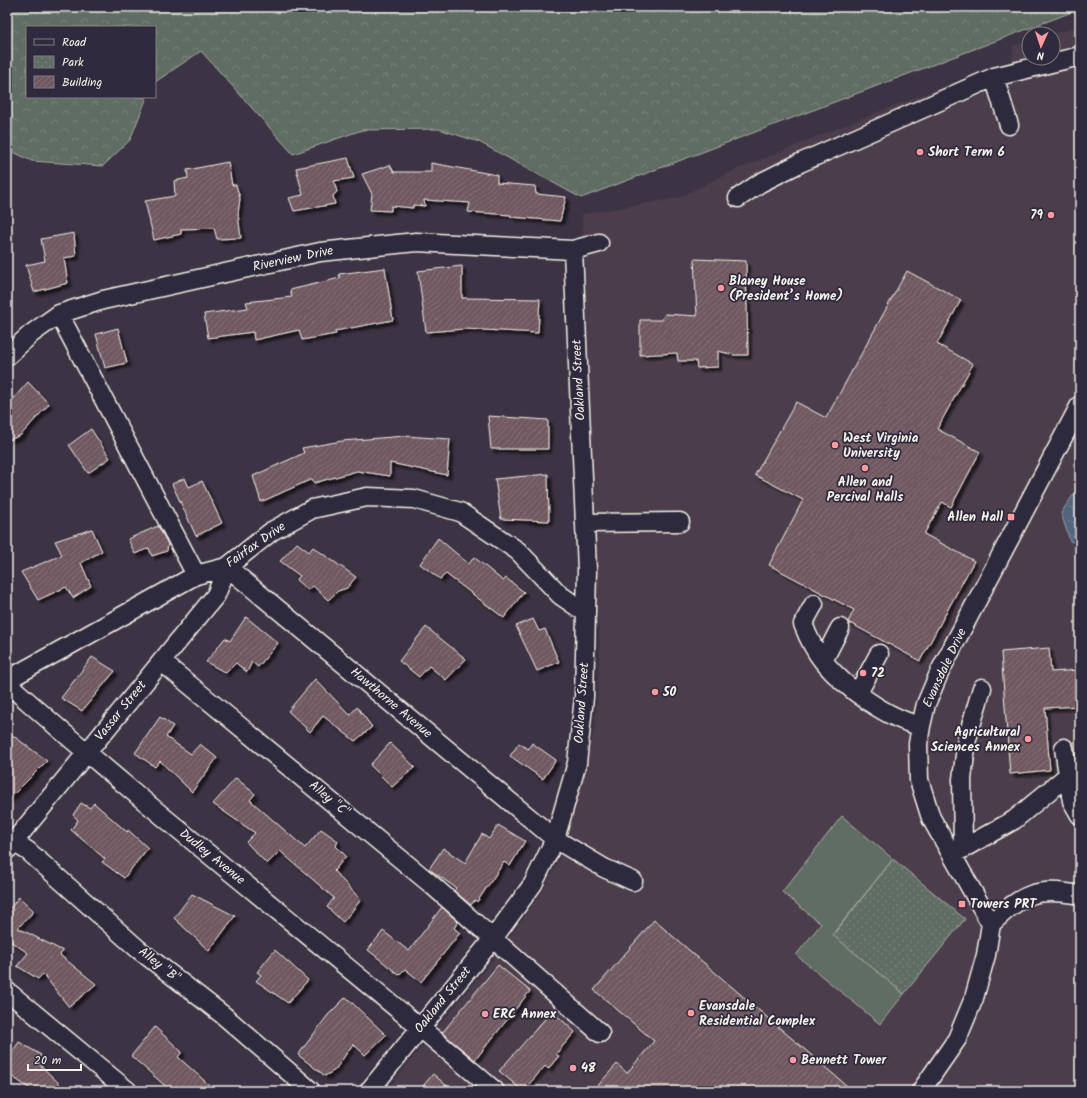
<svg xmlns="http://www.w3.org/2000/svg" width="1087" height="1098" font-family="Kalam,sans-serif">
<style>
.built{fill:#4c3e4c}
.green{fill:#606d62;stroke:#aaafa5}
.forest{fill:url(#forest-crowns);stroke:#aaafa5}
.park{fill:url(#park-dots);stroke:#aaafa5}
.water{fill:url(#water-ripples);stroke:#939da8}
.building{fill:url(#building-hatch);stroke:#f4f1e8;filter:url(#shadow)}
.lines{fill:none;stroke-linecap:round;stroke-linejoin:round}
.minor-casing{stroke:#f4f1e8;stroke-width:21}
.minor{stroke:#2f2a3d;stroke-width:18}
.poi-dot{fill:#ff9aa2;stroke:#2f2a3d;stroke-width:1.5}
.labels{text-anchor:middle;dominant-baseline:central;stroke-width:3.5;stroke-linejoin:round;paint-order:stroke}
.poi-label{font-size:13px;font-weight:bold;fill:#f4f1e8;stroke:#2f2a3d;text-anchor:start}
.street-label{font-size:13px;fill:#f4f1e8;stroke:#2f2a3d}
</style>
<defs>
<pattern id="forest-crowns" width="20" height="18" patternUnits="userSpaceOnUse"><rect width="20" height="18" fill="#606d62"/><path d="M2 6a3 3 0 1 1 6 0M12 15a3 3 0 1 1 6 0" fill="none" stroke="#778278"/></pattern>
<pattern id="park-dots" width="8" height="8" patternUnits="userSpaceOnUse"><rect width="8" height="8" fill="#606d62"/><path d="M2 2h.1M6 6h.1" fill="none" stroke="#778278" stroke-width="1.8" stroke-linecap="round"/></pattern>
<pattern id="water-ripples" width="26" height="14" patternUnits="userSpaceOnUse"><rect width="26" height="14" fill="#52657d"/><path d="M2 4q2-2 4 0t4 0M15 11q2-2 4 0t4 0" fill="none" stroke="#6c7c8f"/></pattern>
<pattern id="building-hatch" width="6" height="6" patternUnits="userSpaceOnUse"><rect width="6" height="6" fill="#705860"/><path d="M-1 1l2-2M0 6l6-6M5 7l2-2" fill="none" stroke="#857077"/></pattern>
<filter id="shadow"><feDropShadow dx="3.5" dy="3.5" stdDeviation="1" flood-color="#0009"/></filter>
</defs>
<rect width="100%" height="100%" fill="#3c3344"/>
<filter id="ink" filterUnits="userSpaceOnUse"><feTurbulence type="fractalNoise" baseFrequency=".025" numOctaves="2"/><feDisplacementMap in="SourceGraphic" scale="8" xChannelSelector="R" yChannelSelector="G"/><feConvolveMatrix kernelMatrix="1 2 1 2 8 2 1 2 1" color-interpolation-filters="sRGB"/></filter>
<g filter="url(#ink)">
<path class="built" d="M1080 26V1091H386L495 957 542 892 560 858 595 727 600 648 596 585 582 214 678 198 726 174 850 123 1012 60 1013 46 1029 41V58H1053V34Z"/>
<path class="green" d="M842 816 893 859 833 934 904 994 880 1024 796 955 821 924 782 892Z"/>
<path class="forest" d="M7 7H1080V9L581 198 479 142 439 129 362 130 293 154 201 51 155 82V27H27V97H147L130 140 103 166 32 161 7 149Z"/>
<path class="park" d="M893 859 965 919 904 994 833 935Z"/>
<path class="water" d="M1080 485V544L1070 541 1061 513Z"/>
<path class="building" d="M348 158 354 178 334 181 337 192 333 196 335 204 294 211 289 198 303 195 296 168Z
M228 162 232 185H236L240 198 238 214 241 238 217 239 214 228 181 229V234L154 240 145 201 175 196 174 181 188 178 187 170Z
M431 163 497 175V183L535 186 536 194 566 197 560 221 511 217V215L468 212 470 203 424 200 425 206 413 205V208L391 206V211L370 210 372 194 362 174 390 165 394 172H431Z
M74 233 76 256 64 258 68 283 34 292 26 265 45 261 41 239Z
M694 259 746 261 748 355H734L718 351V367L697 368 696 361H678L677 353 640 355V320H662L665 314 697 316Z
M462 266V298L540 299 538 333 465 329 426 332 418 271Z
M385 268 393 320 335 331 336 334 302 340 299 330 254 340 253 332 208 338 204 314 248 308 246 302 292 297 290 290 340 278 339 274Z
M907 271 961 300 937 344 973 364 937 429 980 452 951 507 942 502 924 534 974 561 920 661 848 622 854 610 769 565 803 500 755 475 796 402 826 418Z
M118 328 127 363 105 368 96 334Z
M28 382 49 404 21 435 7 441V406Z
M488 416 548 420V449H491Z
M91 429 110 458 88 473 69 445Z
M405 436 450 439 447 475 390 463V476L357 471 314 483 312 479 261 502 253 476 304 453 302 448 342 441Z
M548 474 549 521 501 519 495 479Z
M185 478 189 487 202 481 222 523 196 536 172 484Z
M158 526 168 544 167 551 152 556 149 548 135 554 128 539Z
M92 529 102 551 81 563 91 586 73 598 66 587 38 600 21 572 62 555 55 541Z
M438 538 469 564 474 557 503 581 506 578 524 592 504 618 446 574 440 579 420 564Z
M297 543 309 552 313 547 356 577 347 588 338 591 328 600 313 586 308 590 296 580 300 576 280 561Z
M246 617 278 643 258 667 252 662 247 672 236 663 226 673 206 662 225 638 230 641Z
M533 619 539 631 545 629 559 662 537 671 516 626Z
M426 627 466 659 446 680 429 666 419 677 399 661Z
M1049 648 1051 672 1080 670V706L1045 708 1050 770 1010 774 1001 652Z
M92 657 115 671 82 711 61 698Z
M315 679 350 715 357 707 372 727 355 741 323 716 310 732 288 711Z
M160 717 173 726 166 737 191 754 200 744 217 758 192 792 160 761 155 767 135 753Z
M7 731 47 761 7 801Z
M390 743 415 767 392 787 370 765Z
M519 743 528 749 532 743 556 760 543 779 510 756Z
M236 778 255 794 250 800 305 848 321 829 338 841 336 846 346 856 334 871 361 900 343 922 327 907 334 898 280 851 267 864 246 842 255 833 213 804Z
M81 803 90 808 94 803 127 832 128 830 148 848 124 878 102 862 105 859 71 830 78 820 73 815Z
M498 825 525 841 510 866 504 862 477 902 475 900 471 905 454 891 456 888 429 869 443 848 465 863 482 834 489 839Z
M192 894 235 916 209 951 174 918Z
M19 897 34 911 18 928 63 951 60 955 96 984 69 1007 43 974 38 979 17 966 28 953 7 939V912Z
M442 907 458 922 454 928 460 933 421 982 405 969 399 975 368 950 383 931 409 951Z
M654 920 789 1036 853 1091H593L617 1064 627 1073 654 1041 594 990Z
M275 950 308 980 288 1003 256 981 261 975 257 972Z
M498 965 530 991 475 1060 442 1033Z
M346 997 386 1035 365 1055 353 1044 335 1070 325 1076 298 1055 328 1015Z
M552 1011 575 1032 556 1054 559 1056 548 1069 545 1066 523 1091 499 1071Z
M155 1027 182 1052 178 1057 216 1091H171L131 1056Z
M19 1042 41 1055 37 1062 67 1091H33L7 1073V1060Z
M433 1074 453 1091H419Z"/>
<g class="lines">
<defs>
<path id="minor" d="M994 77 1009 125
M738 198 760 183 800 163 994 77 1080 56
M59 314 196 575
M7 356 31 334 59 314 103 300 320 252 416 242 573 250 599 243
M585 523 680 522
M814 604 803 624C808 637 814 650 823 661 845 688 888 719 921 726
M823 661 840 628
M162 662 432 885 600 1033
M7 680 196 575 227 567 272 531 312 509 367 497 414 499 460 512 518 551 560 595 586 613
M7 683C165 824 335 953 495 1091
M858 693 879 654
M1064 748 1072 801 1080 815
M7 838 28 851 138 949 223 1015 311 1091
M963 849 962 779 967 739 982 688
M7 850 216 595 227 567 555 839 604 868 633 881
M955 853 1014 820 1067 776
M991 924C1023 893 1036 887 1080 895
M7 991 128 1091
M369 1091 492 940 533 884 555 839 577 763 584 697 587 570 573 250
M921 1091 957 1039 974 998 986 955 991 924 931 818 919 780 918 744 921 726 926 704 940 671 1080 405"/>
</defs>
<use href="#minor" class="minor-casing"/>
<use href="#minor" class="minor"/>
</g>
</g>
<g class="poi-dot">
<circle cx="920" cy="152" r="4"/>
<circle cx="1051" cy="215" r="4"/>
<circle cx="721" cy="288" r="4"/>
<circle cx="835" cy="445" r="4"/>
<circle cx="865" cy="468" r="4"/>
<rect x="1007" y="513" width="8" height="8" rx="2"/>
<circle cx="863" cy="673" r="4"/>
<circle cx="655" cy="692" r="4"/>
<circle cx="1028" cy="739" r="4"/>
<rect x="958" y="900" width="8" height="8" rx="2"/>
<circle cx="691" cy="1013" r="4"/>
<circle cx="485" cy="1014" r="4"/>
<circle cx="793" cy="1060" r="4"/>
<circle cx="573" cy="1068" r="4"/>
</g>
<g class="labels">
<g class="poi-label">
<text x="928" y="152">Short Term 6</text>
<text x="1043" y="215" text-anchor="end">79</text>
<text x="729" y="281">Blaney House<tspan x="729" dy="15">(President’s Home)</tspan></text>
<text x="843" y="438">West Virginia<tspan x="843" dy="15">University</tspan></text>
<text x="865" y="482" text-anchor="middle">Allen and<tspan x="865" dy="15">Percival Halls</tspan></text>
<text x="1003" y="517" text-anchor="end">Allen Hall</text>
<text x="871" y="673">72</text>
<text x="663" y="692">50</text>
<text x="1020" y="732" text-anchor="end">Agricultural<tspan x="1020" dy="15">Sciences Annex</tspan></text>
<text x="970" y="904">Towers PRT</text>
<text x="699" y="1006">Evansdale<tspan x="699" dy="15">Residential Complex</tspan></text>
<text x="493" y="1014">ERC Annex</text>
<text x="801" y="1060">Bennett Tower</text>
<text x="581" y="1068">48</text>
</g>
<g class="street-label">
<text transform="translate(293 259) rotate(-12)">Riverview Drive</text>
<text transform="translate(579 380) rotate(-93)">Oakland Street</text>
<text transform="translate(256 545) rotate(-35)">Fairfax Drive</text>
<text transform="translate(945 668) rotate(-65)">Evansdale Drive</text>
<text transform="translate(391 703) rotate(40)">Hawthorne Avenue</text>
<text transform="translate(582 703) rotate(-86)">Oakland Street</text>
<text transform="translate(121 711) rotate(-51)">Vassar Street</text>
<text transform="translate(329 799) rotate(40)">Alley "C"</text>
<text transform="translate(212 857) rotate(39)">Dudley Avenue</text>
<text transform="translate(159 965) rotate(38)">Alley "B"</text>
<text transform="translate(443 1000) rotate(-51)">Oakland Street</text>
</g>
</g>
<rect width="1087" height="1098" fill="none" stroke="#2f2a3d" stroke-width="24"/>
<rect x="12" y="12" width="1063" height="1074" fill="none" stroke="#f4f1e8" stroke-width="1.5" filter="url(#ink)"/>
<rect x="26" y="26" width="130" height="72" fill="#2f2a3d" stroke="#7e7a81"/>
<rect x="34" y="39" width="20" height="6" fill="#2f2a3d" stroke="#7e7a81"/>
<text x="62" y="46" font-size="12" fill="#f4f1e8">Road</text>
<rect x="34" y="56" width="20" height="12" fill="url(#park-dots)" stroke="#7e7a81"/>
<text x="62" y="66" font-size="12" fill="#f4f1e8">Park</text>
<rect x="34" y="76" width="20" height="12" fill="url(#building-hatch)" stroke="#7e7a81"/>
<text x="62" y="86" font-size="12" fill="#f4f1e8">Building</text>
<g transform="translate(1041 46) rotate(183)"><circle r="19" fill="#2f2a3d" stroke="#7e7a81"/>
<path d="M0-3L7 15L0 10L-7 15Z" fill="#ff9aa2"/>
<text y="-6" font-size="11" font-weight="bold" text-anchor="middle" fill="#f4f1e8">N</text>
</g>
<path d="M28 1064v6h53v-6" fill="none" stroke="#f4f1e8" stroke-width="2"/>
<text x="34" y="1064" font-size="12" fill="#f4f1e8" stroke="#2f2a3d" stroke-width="3" paint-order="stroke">20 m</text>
</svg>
